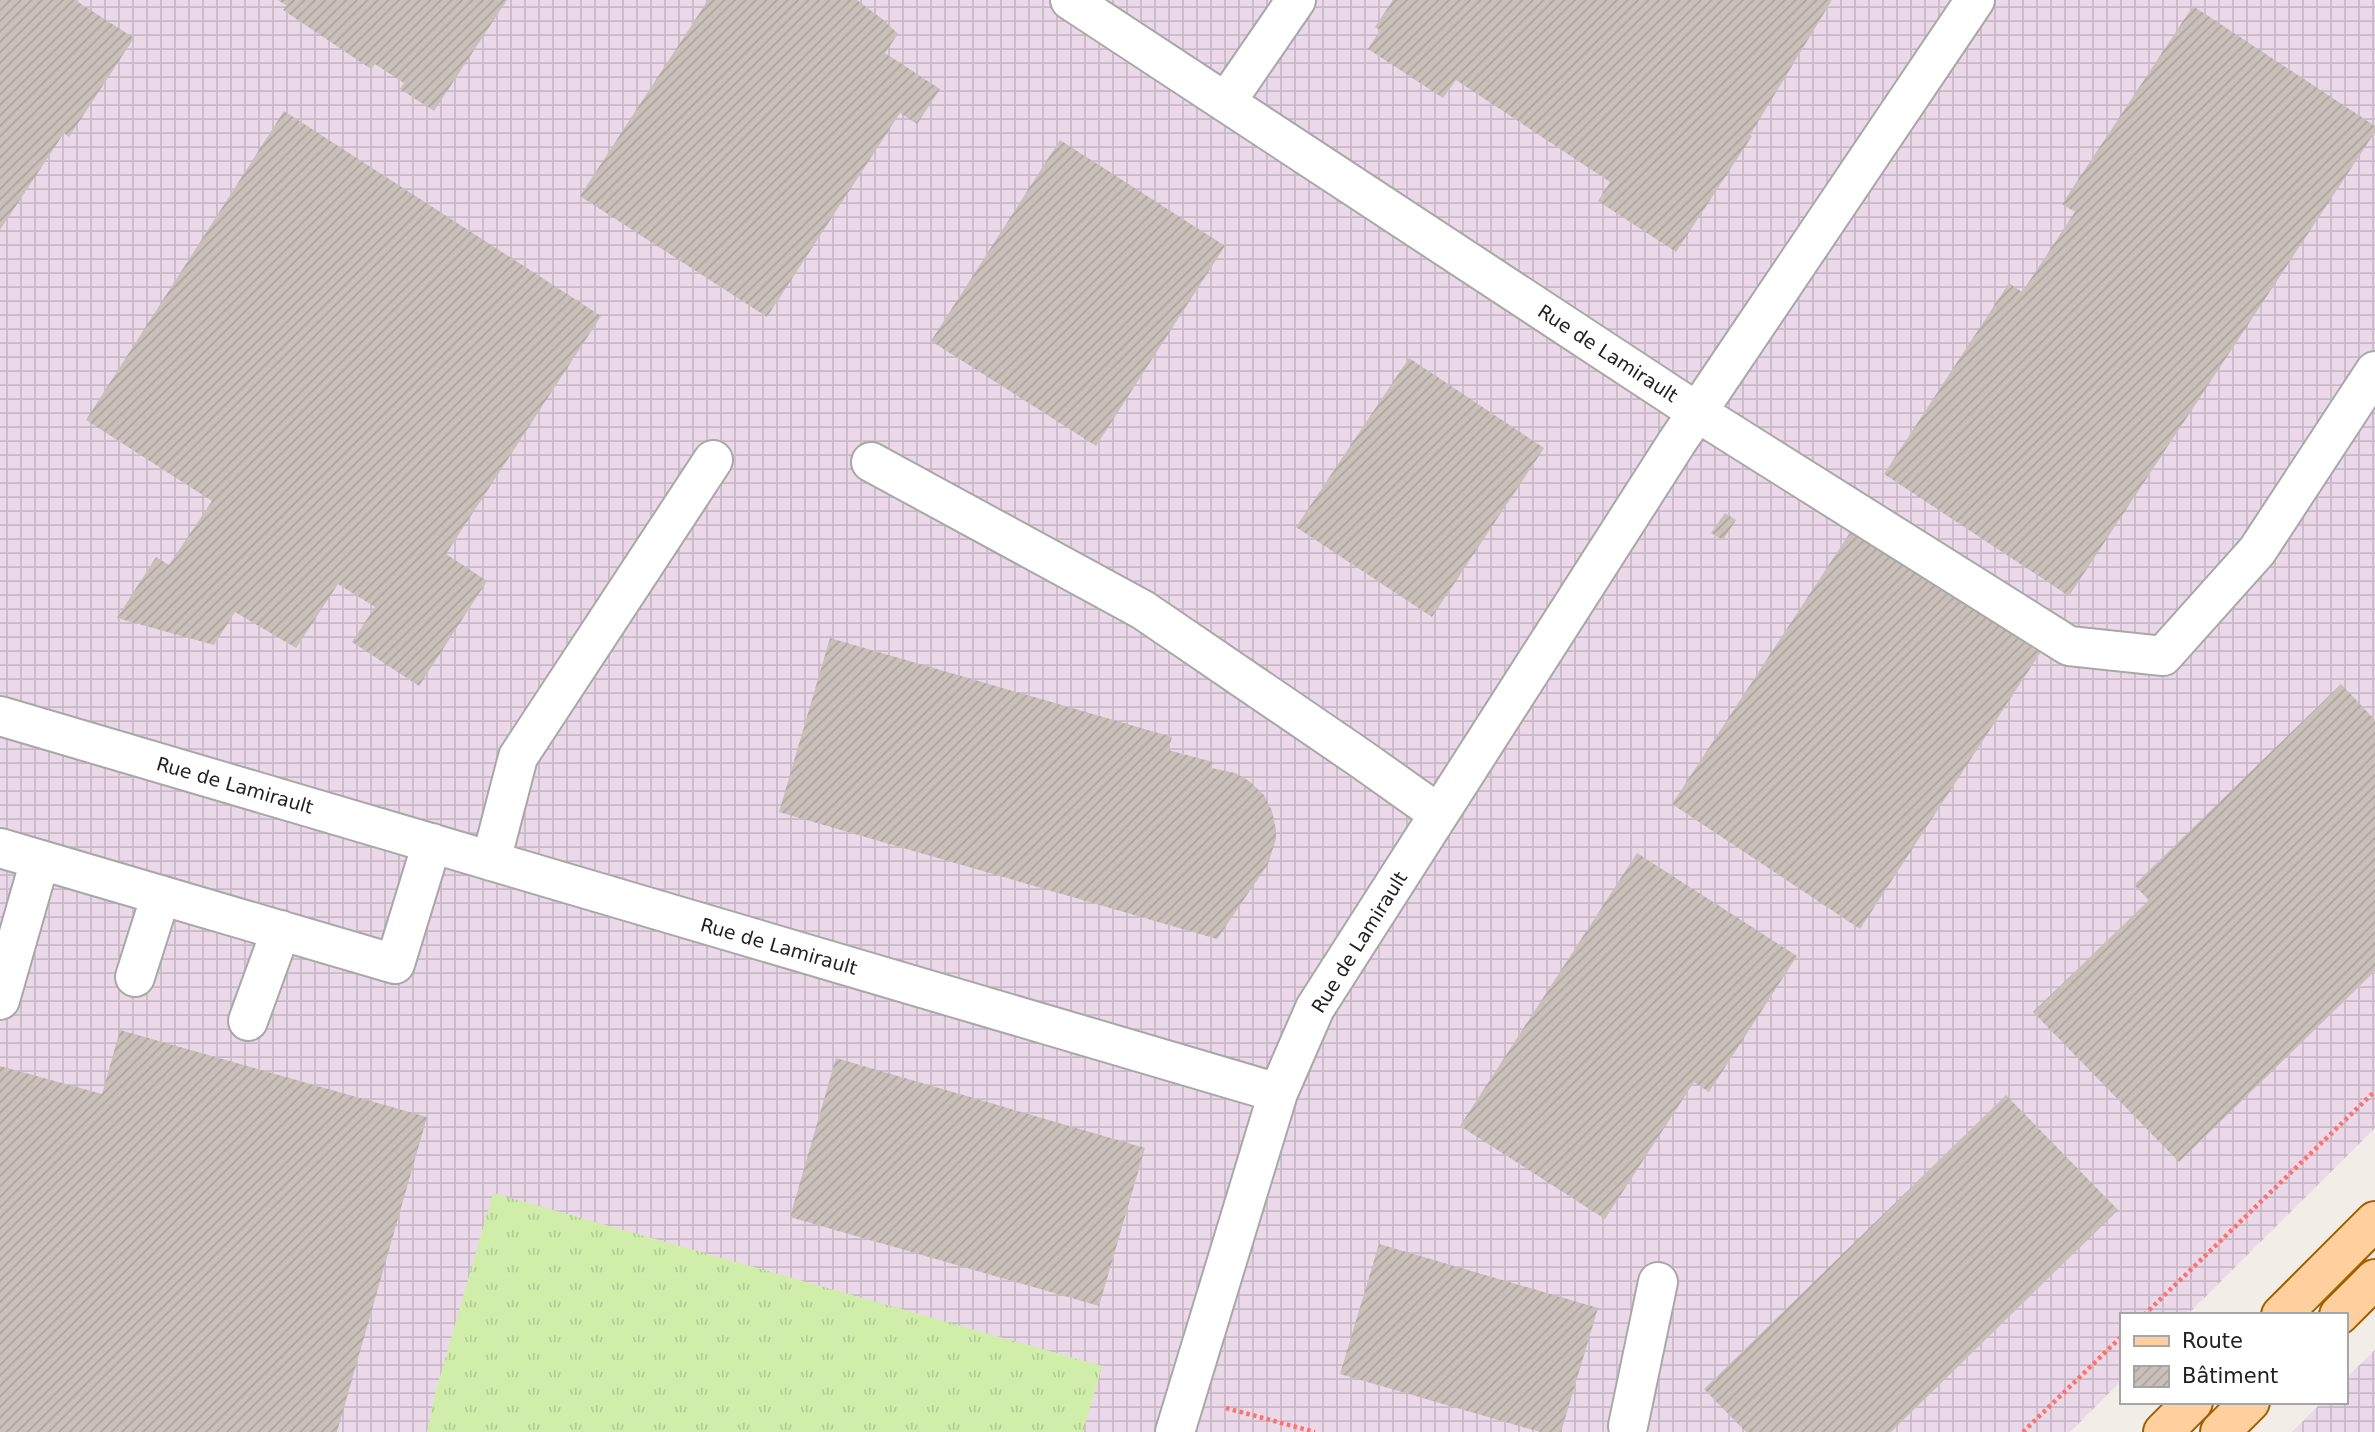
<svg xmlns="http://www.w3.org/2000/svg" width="2375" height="1432" font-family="'DejaVu Sans',sans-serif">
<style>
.industrial{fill:url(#industrial-grid)}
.grass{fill:url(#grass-tufts)}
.building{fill:url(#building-hatch)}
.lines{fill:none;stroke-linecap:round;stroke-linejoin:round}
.minor-casing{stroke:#a8a8a8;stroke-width:42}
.major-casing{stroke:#9d6000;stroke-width:42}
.path{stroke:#ff716a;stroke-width:4.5;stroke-dasharray:3.5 3.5;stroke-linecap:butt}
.minor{stroke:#fff;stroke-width:38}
.major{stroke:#ffd09e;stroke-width:38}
.labels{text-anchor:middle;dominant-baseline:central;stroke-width:5;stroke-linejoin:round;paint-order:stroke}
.street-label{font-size:19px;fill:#212121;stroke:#fff}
</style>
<defs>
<pattern id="industrial-grid" width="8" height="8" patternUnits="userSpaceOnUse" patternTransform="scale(1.75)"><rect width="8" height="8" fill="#ebd8e9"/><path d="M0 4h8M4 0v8" fill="none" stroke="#c9b9c8"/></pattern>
<pattern id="grass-tufts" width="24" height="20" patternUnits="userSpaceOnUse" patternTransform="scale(1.75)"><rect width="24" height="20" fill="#d0eeaa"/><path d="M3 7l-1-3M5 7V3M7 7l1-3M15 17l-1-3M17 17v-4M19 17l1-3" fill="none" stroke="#b2cc92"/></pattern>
<pattern id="building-hatch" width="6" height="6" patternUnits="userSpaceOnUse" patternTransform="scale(1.75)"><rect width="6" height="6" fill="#cabfb9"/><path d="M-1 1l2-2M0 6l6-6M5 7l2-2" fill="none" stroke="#ada49f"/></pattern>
</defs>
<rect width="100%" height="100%" fill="#f2ede7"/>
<path class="industrial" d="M0 0H2375V1128L2187 1315H2121V1381L2070 1432H0Z
M2375 1350V1432H2292L2322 1402H2345V1379Z"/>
<path class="grass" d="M493 1193 1102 1366 1083 1432H427L435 1394Z"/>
<path class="building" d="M0 0H75L134 38 69 137 64 133 0 230Z
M278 0H507L434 111 400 89 404 83 375 64 371 69 283 10 287 6Z
M708 0H857L886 22 898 34 885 53 940 89 917 124 900 113 767 317 580 196Z
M1393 0H1832L1750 135 1752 136 1676 252 1598 201 1610 182 1456 80 1443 98 1368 49 1380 30 1375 27Z
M2193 6 2375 126V132L2069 596 1884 474 2009 283 2022 292 2075 212 2062 204Z
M284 111 601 316 446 554 487 581 419 686 352 642 375 607 338 584 296 648 235 612 214 645 117 618 156 557 169 565 212 501 86 420Z
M1060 140 1225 246 1096 446 931 341Z
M1409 358 1544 448 1432 617 1296 527Z
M1725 513 1736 520 1723 540 1711 533Z
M1853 528 2040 653 1860 929 1672 804Z
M830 638 1172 737 1168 750 1213 762 1211 768 1235 773 1249 781 1264 795 1272 811 1276 830V839L1268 864 1217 939 779 812Z
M2341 684 2375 720V971L2179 1162 2033 1012 2149 900 2134 885Z
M1637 853 1797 956 1709 1092 1694 1082 1605 1219 1460 1126Z
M120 1030 427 1117 337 1432H0V1066L102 1094Z
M836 1058 1145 1148 1099 1306 790 1217Z
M2006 1095 2118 1210 1891 1432H1746L1704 1389Z
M1379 1244 1598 1308 1561 1432H1540L1340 1374Z"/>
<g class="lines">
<defs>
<path id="minor" d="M1070 0 1697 412 2069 646 2163 656 2257 551 2375 371
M1226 102 1296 0
M871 462 1143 610 1360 758 1439 814
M0 716 1278 1093
M0 848 395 964 432 843
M491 861 518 757 713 460
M135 977 161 895
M0 1000 40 860
M248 1021 281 930
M1628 1426 1658 1282
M1175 1432 1278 1093 1315 1008 1677 442 1975 0"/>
<path id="major" d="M2281 1315 2375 1221
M2339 1315 2375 1279
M2163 1432 2193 1402
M2220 1432 2250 1402"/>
</defs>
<use href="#minor" class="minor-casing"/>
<use href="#major" class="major-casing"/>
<path class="path" d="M2144 1315 2375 1091
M1226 1408 1315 1432
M2023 1432 2121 1337"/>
<use href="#minor" class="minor"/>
<use href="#major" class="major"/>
</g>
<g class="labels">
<g class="street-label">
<text transform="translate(1608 353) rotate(33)">Rue de Lamirault</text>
<text transform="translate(235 785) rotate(16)">Rue de Lamirault</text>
<text transform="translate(1359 942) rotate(-58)">Rue de Lamirault</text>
<text transform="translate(779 946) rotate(16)">Rue de Lamirault</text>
</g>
</g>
<rect x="2120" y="1313" width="228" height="91" fill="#ffffff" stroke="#a6a6a6" stroke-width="2"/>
<rect x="2134" y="1336" width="35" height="10" fill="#ffd09e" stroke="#a6a6a6" stroke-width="2"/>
<text x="2182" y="1348" font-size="21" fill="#212121">Route</text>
<rect x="2134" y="1366" width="35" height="21" fill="url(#building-hatch)" stroke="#a6a6a6" stroke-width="2"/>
<text x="2182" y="1383" font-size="21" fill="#212121">Bâtiment</text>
</svg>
